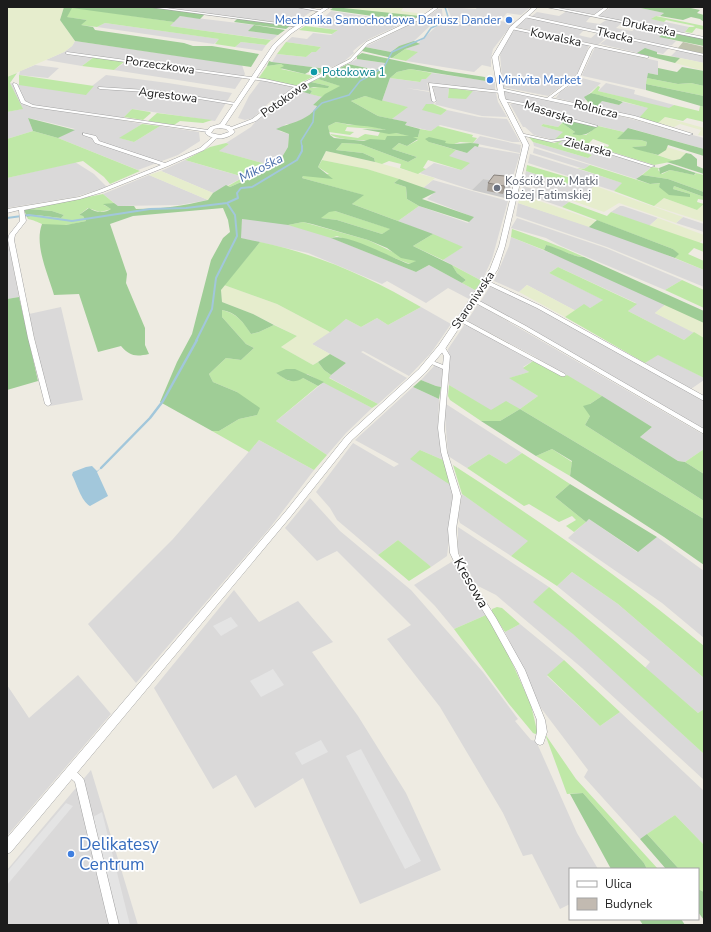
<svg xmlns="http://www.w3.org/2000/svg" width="711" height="932" font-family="'Nunito Sans',sans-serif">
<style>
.residential{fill:#dad9d9}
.religious{fill:#cacaca}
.construction{fill:#bfc2ad}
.farmland{fill:#e6edcd}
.grass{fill:#bfe8a7}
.forest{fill:#9fcd96;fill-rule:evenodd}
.parking{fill:#e4e4e4}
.water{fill:#a2c7db}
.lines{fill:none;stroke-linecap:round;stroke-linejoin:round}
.stream-far2{stroke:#a2c7db;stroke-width:1.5}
.stream-far1{stroke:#a2c7db;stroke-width:2}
.stream{stroke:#a2c7db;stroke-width:2.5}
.minor-casing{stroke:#a3a3a3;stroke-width:1}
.tertiary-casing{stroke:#a3a3a3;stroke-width:1}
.minor{fill:#fff;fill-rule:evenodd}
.tertiary{fill:#fff;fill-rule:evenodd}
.wall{fill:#a7a098}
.shaded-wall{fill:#88827c}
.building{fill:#c2bab1;stroke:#88827c}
.shop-dot{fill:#3f7fe0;stroke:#fff;stroke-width:1.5}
.culture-dot{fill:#0f9aa8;stroke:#fff;stroke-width:1.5}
.worship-dot{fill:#6b7280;stroke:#fff;stroke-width:1.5}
.labels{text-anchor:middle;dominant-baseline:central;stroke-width:3.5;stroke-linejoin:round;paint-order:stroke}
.far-shop-label{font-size:12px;fill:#366cbe;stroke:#fff;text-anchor:end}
.far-street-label{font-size:12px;fill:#1c1c1c;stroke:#fff}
.far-culture-label{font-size:12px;fill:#0d838f;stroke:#fff;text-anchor:start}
.far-worship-label{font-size:12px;fill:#5b616d;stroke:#fff;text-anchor:start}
.far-water-label{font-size:13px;font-style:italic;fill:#4a6eab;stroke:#fff}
.street-label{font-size:14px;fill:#1c1c1c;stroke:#fff}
.near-shop-label{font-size:17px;fill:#366cbe;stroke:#fff;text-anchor:start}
</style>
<rect width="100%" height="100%" fill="#eeebe2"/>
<path class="residential" d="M157 7H298L315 9 295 23 290 24Z
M447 7 476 9 477 7 510 8 531 7 521 15 507 13 500 21 513 23 493 49 491 58V67L482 65 474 72 406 61 417 52 405 49 419 44 418 43 437 26 448 21 487 23 452 19Z
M552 7H605L595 14H591Z
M611 7H636L664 13 660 16H656L652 19 689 27 685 32H677L598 16Z
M438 9H442L443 19 432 24 412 43 399 46 391 52 365 47 434 12Z
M331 11 406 22 369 39 359 46 353 51 354 53 342 63 327 69 272 62 277 54 306 57 312 52H316L321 47 286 42 292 37 307 39 313 33 331 35 338 30 318 27 324 21 321 20Z
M567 11 591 16 586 22 600 24 608 19 623 22 616 28 632 31 639 26 666 32 660 37 676 41 672 45 667 46 532 16 537 12 559 16Z
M180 16 254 25 249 31 278 35 272 40 169 26Z
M527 17 585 29 579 35 582 36 591 38 598 32 609 35 598 45 516 27Z
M105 23 220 39 214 44 97 27Z
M515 29 588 45 589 46 577 74 548 96 503 87 500 55 503 46Z
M612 35 669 48 663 54 647 50 642 54 600 44Z
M75 41 242 65 245 74 235 89 114 70 125 62 94 57 82 66 46 60 64 52 72 46Z
M241 42 266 45 262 51 235 47Z
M595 47 658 61V75L648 73 646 90 583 76 582 75Z
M677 50 704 55V63L671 56Z
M357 59 385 63 384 66 376 70 348 64Z
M35 65 59 68 48 78 19 75 20 71Z
M432 73 495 82V91L427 83 429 91 406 88 429 92 434 104 436 103 433 85 449 88 448 97 466 98 473 91 496 93 498 102 507 117 482 116 433 104 441 115 447 110 479 117 507 119 520 142H512L440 125 431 131 405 125 407 122 392 119 407 107 382 101 390 78 419 82 422 79H426Z
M106 75 168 83 232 93 215 121 132 109 121 120 142 124 120 138 134 142 160 126 199 132 200 141 178 155 138 170 58 138 75 129 47 122 28 118 33 131 7 139V112L22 109 10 83 86 94 94 86H92Z
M582 78 601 83 585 97 587 98 582 104 556 98 560 92Z
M261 80 294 87 274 101H271L253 118 245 120 238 118 249 96Z
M606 83 635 90 634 94 674 105 669 109 598 91Z
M297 90 322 97 313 105 317 106 313 114 293 124H286L279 131 289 134 288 147 282 157 266 164 218 151 229 144 226 143 251 127 258 119Z
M506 91 597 110 704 138V149L629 128 624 132 557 116 547 108 506 100 504 92Z
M602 101 619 105 623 102 649 108 639 118 596 108Z
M510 104H519L542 109 565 119 558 127 543 124 541 126 564 132 554 140 534 135 525 127H523Z
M480 136 521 145 520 153 473 143Z
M564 140 625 158 652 167 636 179 534 146 533 142 588 158 592 155 558 144Z
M475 146 520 154 511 183 483 179 472 190 420 173 434 163 461 170 448 156 456 150 467 153Z
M534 148 570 159 590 165 584 169 533 153Z
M530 154 623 183 614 191 528 163Z
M185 160 219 170 244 177 213 193 161 171Z
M75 162 94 174 107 187 75 197 7 208V178Z
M526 171 567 184 574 179 595 186 573 201 523 184Z
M149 175 168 183 208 200 180 205 118 206 103 194Z
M433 180 508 201 492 259 482 281 443 260 462 247 398 221 419 206 468 223 473 217 427 199 435 192 423 188Z
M523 186 537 190 569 202 562 207 521 193Z
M518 203 619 236 704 270V287L607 247 516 216Z
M620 206H623L658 218 649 226 611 212Z
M683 217 704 224V232L676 223Z
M517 218 606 248 682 280 665 290 561 246 546 238 511 228Z
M242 219 272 221 317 232 416 272 429 265 475 290 469 299 448 288 426 303 387 281 382 284 308 253 240 238Z
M7 235 19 297 7 299Z
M511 237 592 270 666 304 655 313 694 332 684 340 628 311 636 303 558 267 549 273 604 300 590 308 583 305 576 311 527 285 519 292 494 281 509 246Z
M491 285 517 296 704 401V432L480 302Z
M478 304 704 435V449L685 462 678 461 640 437 652 427 530 354 467 321Z
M61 307 83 400 50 406 29 314Z
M421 307 451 324 431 353 409 376 363 351 361 352 407 378 378 404 328 377 346 363 312 344 346 319 361 327 377 318 388 325Z
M465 324 533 361 523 367 529 372 510 378 538 396 520 409 491 411 449 385V356L448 349Z
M658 354 704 378V380L691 389 645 363Z
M435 365 443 369 441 387 436 386 421 380Z
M324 382 372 408 346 433 327 455 276 421Z
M413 387 439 399 438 428 443 460 420 450 452 486 453 507 447 556 431 567 398 540 378 555 337 520 330 508 316 492 353 443 394 467 399 464 355 440Z
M446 404 522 453 506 464 489 454 467 468 448 456 445 416Z
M259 440 314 470 269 529 136 683 88 624 173 539Z
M462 494 529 541 511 556 460 523 458 518Z
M310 498 340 531 411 590 483 672 518 719 515 721 531 740 536 741 577 833 598 869H570V904L560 909 532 854 523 856 503 813 440 707 387 639 411 625 337 551 317 561 285 528Z
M589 519 637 552 657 537 704 571V638L662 603 568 538Z
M458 527 549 587 534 602 573 633 704 754V780L582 668 496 595 476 585 458 551Z
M453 561 486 615 454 629 435 606 414 585Z
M572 572 618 604 704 678V709L698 713 645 668 650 662 557 586Z
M234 590 259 622 298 601 333 642 312 652 358 716 406 793 441 870 360 904 303 778 255 808 236 775 213 789 154 688Z
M520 624 564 660 547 676 600 726 620 712 704 791V845L675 815 640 839 584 777 588 770 541 708 505 632Z
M78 675 111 714 7 836V685L29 718Z
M91 770 138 925H7V870Z"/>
<path class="religious" d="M483 179 511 183 509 199 472 190Z"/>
<path class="construction" d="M683 42 704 47V54L678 48Z"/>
<path class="farmland" d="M7 7H64L60 20 75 41 72 46 64 52 7 77Z
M337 7H409L403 8 401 11 424 14 420 16 396 15Z
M680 58 704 63V71L675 63Z
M665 117 704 128V136L698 135 701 130 680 124 674 127 658 123Z
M667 147 686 153 680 159 675 161 658 155Z
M326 151 375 162 435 178 423 188 367 169 322 160Z
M161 171 213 193 208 200 149 175Z
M595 186 683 217 676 223 619 203 604 212 573 201Z
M522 195 548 204 596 221 589 227 518 203Z
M664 198 697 210 704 204V222L654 206Z
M658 218 704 235V238L699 244 649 226Z
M224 285 277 304 330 332 312 344 330 354 313 365 281 347 297 336 253 314 222 302 221 290Z
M527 285 576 311 565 317 519 292Z
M666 304 704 323V338L655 313Z"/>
<path class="grass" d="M72 7 174 22 170 26 271 40 266 45 241 42 235 47 215 44 219 39 105 23 97 27 80 25 87 20 66 17Z
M656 16 704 26V30L696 28 692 33 685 32 689 27H693L695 26 666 20 664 22 651 19Z
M305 26 338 30 332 34 299 30Z
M286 42 321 47 316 52H312L306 57 277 54Z
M405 49 418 52 406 61 392 58Z
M94 57 125 61 114 70 82 66Z
M281 64 285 66 281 69 314 76 295 86 258 79 267 66Z
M410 69 432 73 426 79H422L420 82 390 78 397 72Z
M17 73 10 83 23 109 7 112V77Z
M19 75 94 86 86 95 19 85Z
M647 78 678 84 691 83 704 86V96L646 84Z
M318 79 341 86 322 97 310 94 312 91 308 89 310 88 329 86 311 82Z
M598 86 600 87 598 91 669 108 674 105 699 111 700 106 704 107V122L687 118 683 121 665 117 658 123 639 118 648 108 591 93Z
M449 88 473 91 466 99 448 98Z
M365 96 408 107 392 119 378 116 351 101Z
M426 104H433L447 110 441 115 422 110Z
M132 109 150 112 151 113 143 120 124 117Z
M157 113 212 120 203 123 180 121 174 125 148 121Z
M336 122 350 125 363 124 387 130 347 127 345 131 354 132 350 135 329 132 328 126Z
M562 123 575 132 572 134 586 135 598 126 624 132 618 139 641 140 647 142 646 146 633 147 675 161 654 165 596 147 600 145 608 147 609 145 593 139 587 145 565 139 554 140 563 132 541 126 543 124 558 127Z
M142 124 160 126 134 142 119 138Z
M438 126 473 135 472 137 477 138 473 143 460 142 451 145 429 142 456 150 449 156 470 163 461 170 428 160 423 168 426 169 418 174 400 168 401 164 389 161 382 164 375 162 374 158 363 153 336 150 342 143 360 144 408 162 417 157 392 149 399 143 407 146 418 140C408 134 395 139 384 140 373 141 337 141 330 134L358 138 365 134 378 136 380 132 396 133 418 137 420 129 431 131Z
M33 131 58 138 140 171 110 184 104 177 83 161 7 178V139Z
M528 136 554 143 564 140 558 144 592 155 588 158 533 142Z
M226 143 229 144 219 151 266 164 257 169 248 179 230 187 228 186 244 177 185 160 210 147Z
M322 160 367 169 399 179 394 183 406 187 407 199 419 206 398 221 352 204 363 195 302 178 303 176 329 174 318 167Z
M527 165 574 179 567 184 526 171Z
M590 165 650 184 661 183 659 187 690 194 673 189 674 186 704 197V200L698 199 697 202 704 204 697 210 664 198 654 206 614 191 622 183 577 168 584 169Z
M652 167 659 168 658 170 662 174 670 170 695 175 696 173 704 175V192L668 179 642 175Z
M103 194 114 203 104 205 112 209 100 212 88 208 79 215 83 216 86 221C73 224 56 228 42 224 37 222 34 220 28 219L27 217 36 215 61 218 64 215 52 211 29 209Z
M569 202 607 216 611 212 704 244V252L694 248 688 254 704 261V270L675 258 678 254 673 249 562 207Z
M329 211H335L391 229 382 234 337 220 320 218Z
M303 222 368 240 399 255 417 261 410 264 337 236 331 238 288 225Z
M512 229C538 238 560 246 584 257 577 258 555 248 546 245L544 250 511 237Z
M433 234 463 247 443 260 413 246Z
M260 242C318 254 371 278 421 307L388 325 377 318 361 327 346 319 330 332 277 304 224 285Z
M452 265 482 281 475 290 462 283 466 280 457 273Z
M558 267 637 304 628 311 684 340 694 332 704 338V378L658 355 645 363 565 317 584 304 590 308 603 300 549 273Z
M682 280 704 290V308L665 290Z
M222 310C236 313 244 322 251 334L259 332 274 325 297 336 281 347 313 365 318 362 324 370 331 375 329 378 378 404 372 408 307 374 276 373 289 381 303 378 318 386 276 421 327 455 314 470 259 440 249 452 212 431H219L239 419 257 415 237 392 213 382 209 374 226 358 241 360 254 348 246 344 222 317Z
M533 361 563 377 567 375 602 396 590 404V416L585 425 704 501V519L520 409 500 421H481L450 400 448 396 449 385 491 410 506 401 520 409 538 396 509 378 529 372 523 368Z
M552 449 572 462 570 476 536 456Z
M704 449V474L685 462Z
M420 450 443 460 452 486 410 459Z
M522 453 570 484 555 497 586 522 574 532 566 526 576 520 572 516 559 522 529 504 524 506 467 468 489 454 506 464Z
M453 465C540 521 625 580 704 646V678L618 604 572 572 557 586 511 556 528 541 462 494Z
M398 540 429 565 431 567 409 581 378 555Z
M549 587 616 642 698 713 704 709V754L573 634 533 602Z
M497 607 502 608 520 624 505 632 492 613V609Z
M486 615 502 640 531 705 538 735 533 733 509 704 454 629Z
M564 660 620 712 600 726 547 675Z
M545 734 576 779 658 869H647L644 863 583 793 567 794Z
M675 815 704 845V892L698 889V869H679L647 834Z"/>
<path class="forest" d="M64 7H147L205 14 200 19 180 16 174 22 72 8 67 17 87 20 81 25 93 27 95 30 184 43 193 46H212L259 54 251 67 75 41 60 20Z
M334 7 420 16 408 21 330 10Z
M636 7H686L700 10 697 13 704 15V22L700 19 691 17 683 20 660 16 664 13Z
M238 18 291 25 286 29 234 22Z
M254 25 285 30 278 35 248 31Z
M666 32 704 39V46L659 37Z
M414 41 420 44 405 49 392 58 362 51 365 47 391 52 399 46Z
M645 48 657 52V54L680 58 675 63 637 53Z
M362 53 446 71 485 77 486 81 410 69 397 72 390 78 382 101 365 96 351 101 378 116 407 122 405 125 420 129 418 137H413L418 139 407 146 399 143 392 149 417 157 408 162 360 144 342 143 336 150 363 153 374 158 375 162 326 151 318 167 333 179 303 176 302 178 364 195 352 204 433 234 413 246 452 265 457 273 466 280 462 283 429 265 416 272 331 238C348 233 391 258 409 264L416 261 401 258 387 248 368 240 312 224 303 222 288 225 242 219 241 238 260 242 221 290 222 302 253 314 274 325 259 332 251 334C244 323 236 312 222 310V317L246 344 254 348 241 360 226 358 209 374 213 382 237 392 260 408 257 415 239 419 219 431H212L160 402 177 362 192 334 211 260 223 238 230 232 228 220 223 208 133 216 110 224 127 274 126 283 145 328V345L149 354C135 357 130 356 121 346L98 352 79 294 54 295C48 274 34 245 42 224L66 225 86 221 83 216 79 215 89 208C96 213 105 213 111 209L103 204 114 203 118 206H134L136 209C163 209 182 206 208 200L213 193 226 185 230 187 248 179 257 169 282 157 288 147 289 134 276 129C290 123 310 120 317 106L313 105 325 94 340 86 318 79 348 64 376 70 384 66 385 63 357 59V56ZM336 122C353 126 369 125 386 130L362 129 389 134 396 133 409 136H387L385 140 370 139 364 141 334 138 330 135 328 126ZM335 211 390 229 382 234 337 220 321 218 329 212Z
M269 61 272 62 327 69 320 73 312 70 305 74 280 68 284 66 281 64 267 66Z
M682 67 704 71V86L691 83 678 84 647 78 648 73 658 75V68L677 72Z
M311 82 329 86 328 88C321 88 314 85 308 89L312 91 310 94 297 90Z
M646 84 704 96V107L646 90Z
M591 93C602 96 612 98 623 102L619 105 602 101 596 108 591 106 584 97Z
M28 118 75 130 58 138 33 131Z
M565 119 597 127C588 134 583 137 572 134L575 132 562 123Z
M628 128 704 149V156L668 145 666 150 658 155 635 149 632 147 646 146 647 142 641 140 617 139Z
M429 137 446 141 445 143C456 146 467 141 479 144L478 147 475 146 467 153 429 142 425 139Z
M686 153 691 154 697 159V166L704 169V174L667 162 680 159Z
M669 164 696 173 694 175 670 170 660 174 659 168Z
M642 175 668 179 704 192V197L674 186 673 189 690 194V197L669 195 659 187 660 183 650 184 636 179Z
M399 179 436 192 422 199 474 217 469 222 419 206 407 199 406 187 394 183Z
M29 209 52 211 64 215 61 218 36 215 27 217 24 210Z
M597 220 673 249 679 254 675 258 589 227Z
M546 245C557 247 575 258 584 257L704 311V323L544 250Z
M19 297 38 381 7 390V299Z
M330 354 346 363 331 375 324 370 318 362Z
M286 369H295L324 382 318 386 303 378C292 385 285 379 276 373Z
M421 380 436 386 441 387 439 399 413 387Z
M602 396 652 427 640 437 678 461 685 462 704 474V501L585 425 590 416 583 406 590 404Z
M520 409 704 519V565L664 537 570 476 572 461 552 449 536 456 481 421H500Z
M570 484 657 537 638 552 589 519 586 522 555 497Z
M583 793 644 863 647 869H611L570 794Z
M647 834 679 869H666L640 839Z
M698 889 704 892V920L698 912Z
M639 919H681L685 925H643Z"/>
<path class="parking" d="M231 617 238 626 221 636 213 626Z
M273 669 284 685 261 697 250 681Z
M321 740 328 752 302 765 295 753Z
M361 749 421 861 405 869 346 756Z
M66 803 73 806 7 885V872Z
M102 812 130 925H120L93 817Z"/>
<path class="water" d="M92 466 97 471 101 468 97 472 108 496 90 506C81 501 77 484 72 475L73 472 86 467Z"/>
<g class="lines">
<path class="stream-far2" d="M302 147 301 141 313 122 314 111 322 103 349 95 360 81 384 67 392 52 424 38 431 28 449 20 445 7"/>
<path class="stream-far1" d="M7 218 29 215 72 221 150 209 186 208 227 203 238 198 237 193 241 188 252 187 297 160 302 151V146
M196 341 212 309 216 278 237 236 235 215 227 203"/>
<path class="stream" d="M101 468 150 418 163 401 197 340"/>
<defs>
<path id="minor" d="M149 7H159L301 26 299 27Z
M296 7H304L324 11 322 12Z
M435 7H439L427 16 368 44 352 61 295 90 256 121 231 130H229V128L252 119 294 87 265 81 67 54 65 53 67 52 265 79 297 86 350 59 366 42 425 14Z
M546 7H553L594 15 605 7H609L598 16 704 37V39Z
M525 15 704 54V56L524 17Z
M512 27 648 56 649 57 647 58 595 47 592 50 580 77 551 98 635 116 693 134 689 135 632 118 499 90 498 89 500 88 547 98 577 75 588 50 591 46 511 29 510 28Z
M14 83 17 84 25 101 33 105 208 130 210 131 208 132 32 107 21 103 13 84Z
M429 83 501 91 503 92 501 93 432 86 436 101 434 102 432 101Z
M99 87 162 91 236 103 238 104 236 105 162 93 100 89 98 88Z
M502 99 545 107 558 115 598 126 596 127 554 117 542 109 503 101 501 100Z
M83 133 96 136 99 141 165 163 200 148 214 136 218 137 204 150 168 166 103 192 80 199 24 210 26 221 15 235 14 240 34 338 51 404 48 406 45 404 28 338 8 240 9 235 20 221 19 210 7 213V209L79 197 99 190 161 165 95 143 92 138 83 135Z
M520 133 551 140 565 138 655 166 651 167 565 140 551 142 520 135Z
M486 280 541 306 704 396V401L537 308 484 283 483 282Z
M474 298 526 326 704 429V434L522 328 472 301 471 300Z
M461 318 565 374 566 375 565 376H561L459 321V319Z
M442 345 444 346 450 356 444 428 447 452 461 496 456 529 458 553 466 571 496 618 525 670 545 720 547 732 543 744 540 745 537 744 535 741 537 732V720L517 671 490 622 460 574 450 553 448 529 453 496 441 452 438 428 443 369 427 362 430 360 443 365 444 356 439 347Z
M71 769C76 771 81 775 84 780L119 925H109L75 782 68 776 66 773 68 770Z"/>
<path id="tertiary" d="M325 7H330L292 33 277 47 225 125 230 126 235 132C227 140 213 141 205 133L210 127 220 124 273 45 288 31ZM219 128 226 129 229 132 220 135 211 133 214 129Z
M533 7H538L514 29 498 57 505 98 529 145 505 246 498 269 445 349 425 373 352 440 292 515 11 852 7 854V838L286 511 346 436 419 369 439 345 490 269 499 246 523 145 499 98 492 57 510 27Z"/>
</defs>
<use href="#minor" class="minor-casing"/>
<use href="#tertiary" class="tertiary-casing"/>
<use href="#minor" class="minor"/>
<use href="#tertiary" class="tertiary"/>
</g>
<path class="wall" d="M488 183 505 186 503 194 487 191Z"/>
<path class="shaded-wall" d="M506 178 505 186 503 194 504 186Z"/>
<path class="building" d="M494 175 505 176 506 178 504 186 488 183Z"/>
<g class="shop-dot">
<circle cx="509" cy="20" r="4"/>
<circle cx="490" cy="80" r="4"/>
<circle cx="71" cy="854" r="4"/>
</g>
<circle class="culture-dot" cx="314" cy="72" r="4"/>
<circle class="worship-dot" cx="497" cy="188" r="4"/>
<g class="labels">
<g class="far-shop-label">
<text x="501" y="20">Mechanika Samochodowa Dariusz Dander</text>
<text x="498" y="80" text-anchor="start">Minivita Market</text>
</g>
<g class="far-street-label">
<text transform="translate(649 27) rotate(12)">Drukarska</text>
<text transform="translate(615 35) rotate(13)">Tkacka</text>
<text transform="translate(556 37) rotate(12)">Kowalska</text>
<text transform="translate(160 65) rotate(8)">Porzeczkowa</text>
<text transform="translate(168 95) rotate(7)">Agrestowa</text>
<text transform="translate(284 99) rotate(-35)">Potokowa</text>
<text transform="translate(596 109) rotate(14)">Rolnicza</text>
<text transform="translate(549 112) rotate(18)">Masarska</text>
<text transform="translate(588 147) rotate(14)">Zielarska</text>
<text transform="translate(473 300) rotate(-56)">Staroniwska</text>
</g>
<g class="far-culture-label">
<text x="322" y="72">Potokowa 1</text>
</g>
<g class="far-worship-label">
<text x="505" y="181">Kościół pw. Matki<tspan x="505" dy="14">Bożej Fatimskiej</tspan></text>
</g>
<g class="far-water-label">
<text transform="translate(261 168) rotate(-27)">Mikośka</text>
</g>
<g class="street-label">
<text transform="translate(471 583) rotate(60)">Kresowa</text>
</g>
<g class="near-shop-label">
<text x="79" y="844">Delikatesy<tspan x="79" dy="20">Centrum</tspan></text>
</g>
</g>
<rect width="711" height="932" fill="none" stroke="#1c1c1c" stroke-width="16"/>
<rect x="569" y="868" width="130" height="52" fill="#ffffff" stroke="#a4a4a4"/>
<rect x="577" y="881" width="20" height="6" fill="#ffffff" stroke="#a4a4a4"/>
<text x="605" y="888" font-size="12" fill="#1c1c1c">Ulica</text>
<rect x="577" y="898" width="20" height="12" fill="#c2bab1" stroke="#a4a4a4"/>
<text x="605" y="908" font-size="12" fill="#1c1c1c">Budynek</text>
</svg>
